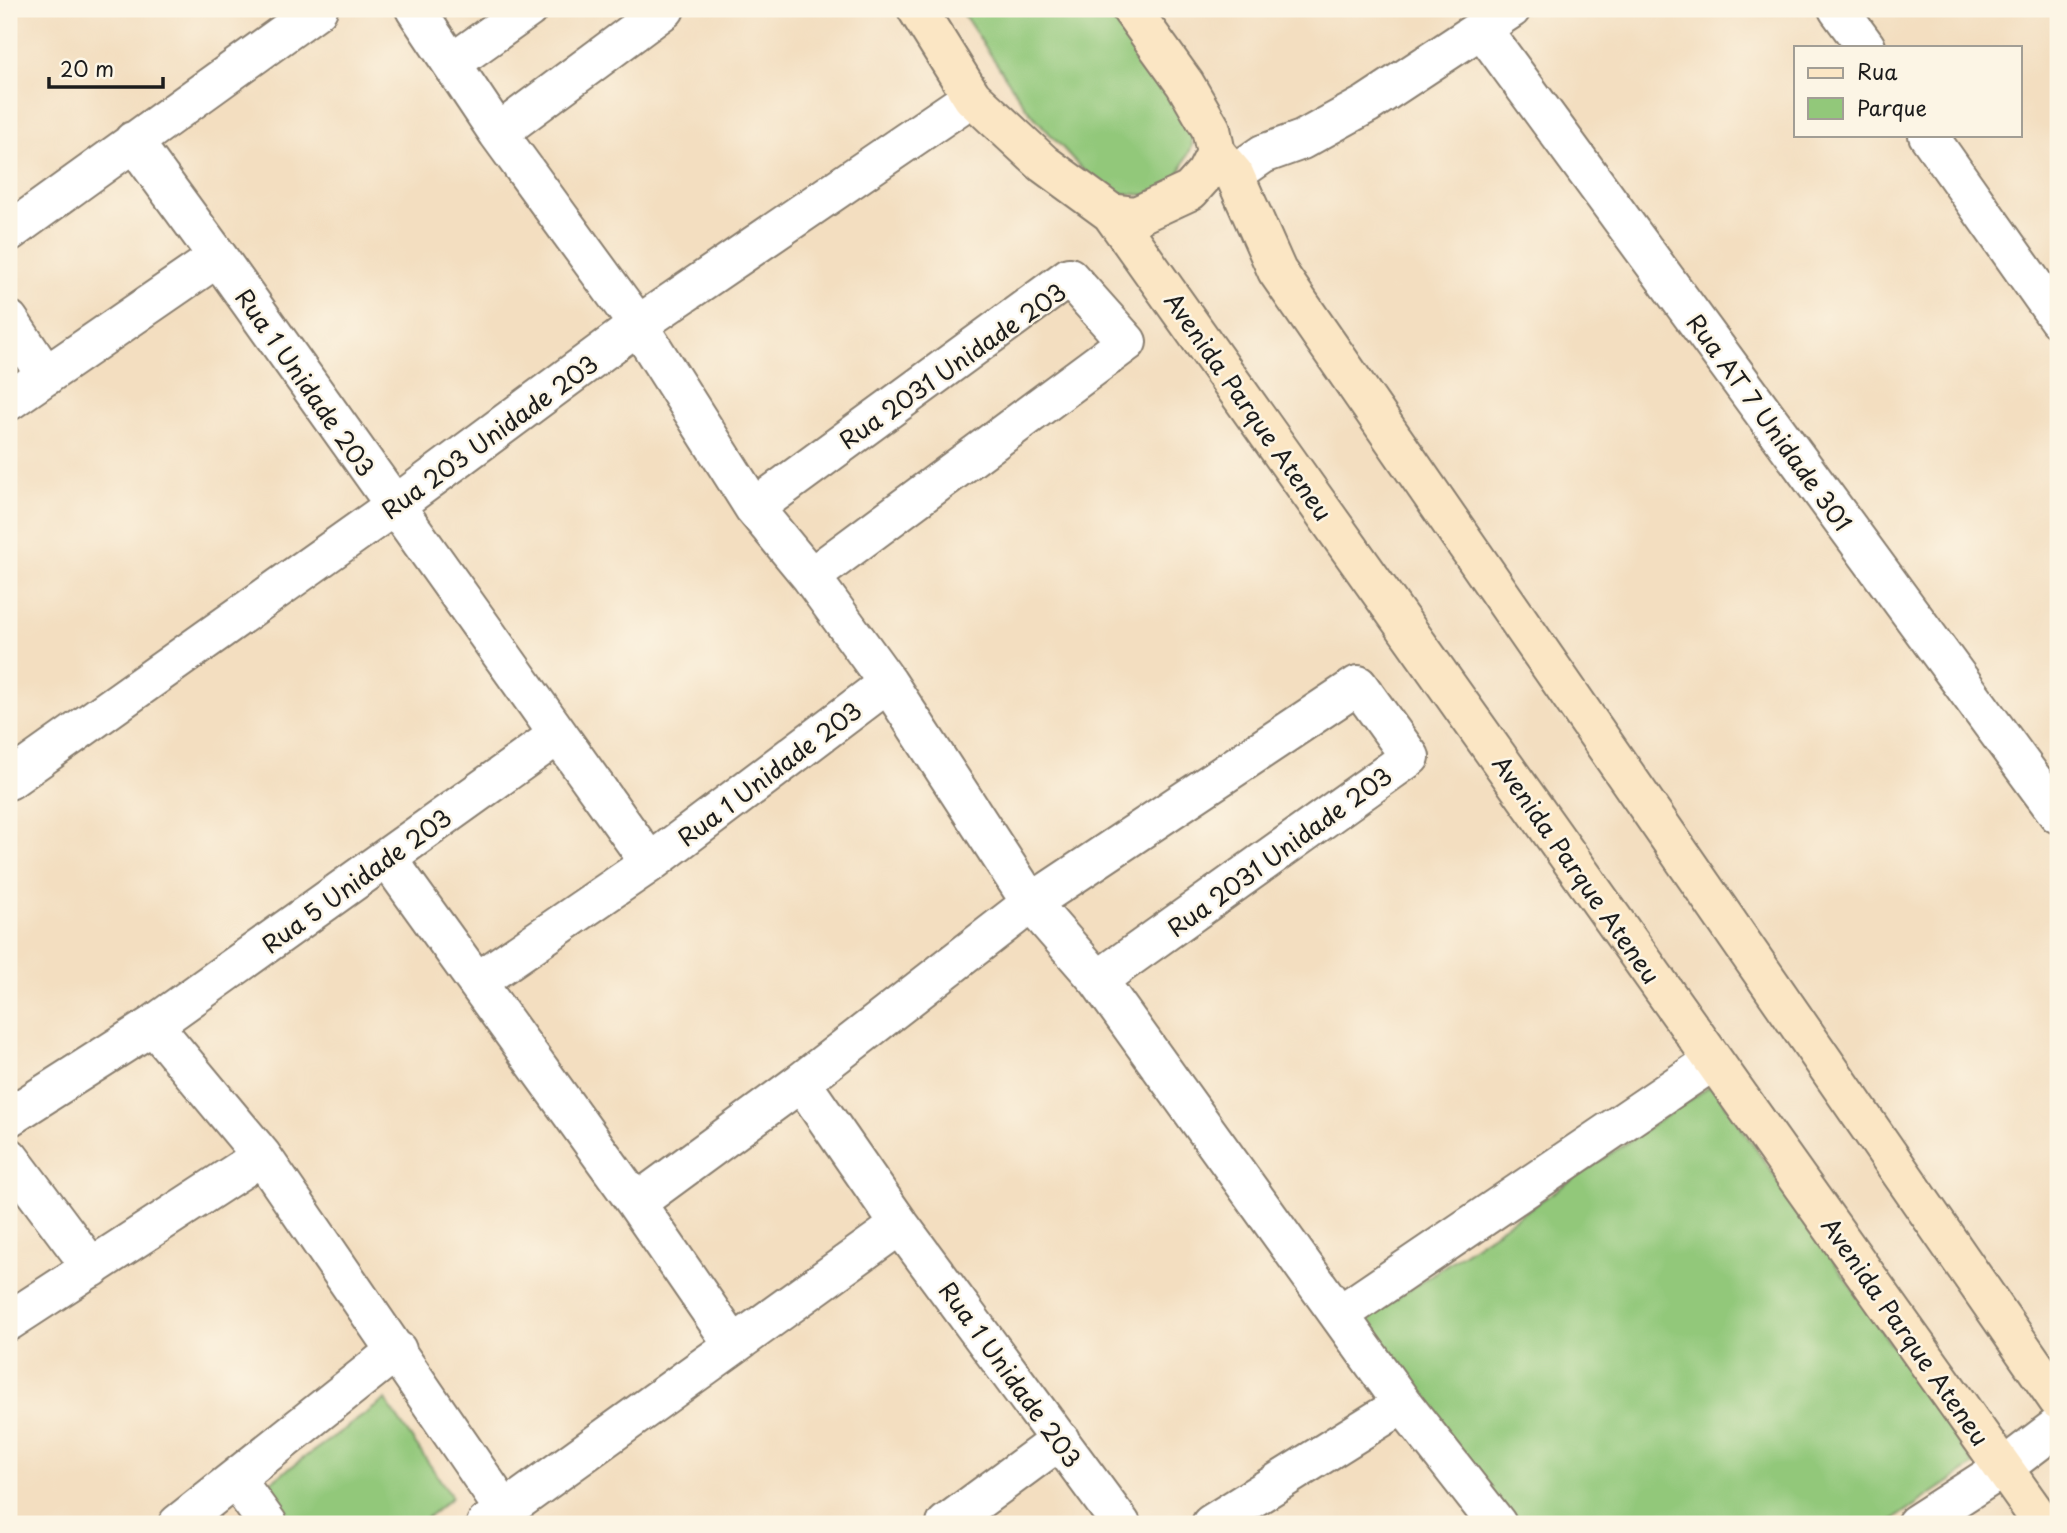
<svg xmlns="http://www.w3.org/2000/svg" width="2067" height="1533" font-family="'Playpen Sans',sans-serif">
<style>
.green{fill:#92c87a;stroke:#57724b;stroke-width:2}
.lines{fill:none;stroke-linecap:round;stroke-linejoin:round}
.street-casing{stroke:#887d6e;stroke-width:42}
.secondary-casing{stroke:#887d6e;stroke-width:42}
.street{stroke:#fff;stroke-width:38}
.secondary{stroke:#fbe6c4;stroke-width:38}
.labels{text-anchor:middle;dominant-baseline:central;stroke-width:5;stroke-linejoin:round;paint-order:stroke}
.street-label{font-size:24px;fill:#1c1c1c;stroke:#fcf5e5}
</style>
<rect width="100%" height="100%" fill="#fcf5e5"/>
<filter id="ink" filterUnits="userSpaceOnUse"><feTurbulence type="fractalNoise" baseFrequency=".0143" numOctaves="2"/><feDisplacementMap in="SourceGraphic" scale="14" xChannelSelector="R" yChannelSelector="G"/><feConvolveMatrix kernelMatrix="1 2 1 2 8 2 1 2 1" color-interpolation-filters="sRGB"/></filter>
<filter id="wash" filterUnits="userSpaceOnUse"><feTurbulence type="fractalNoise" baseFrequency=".00686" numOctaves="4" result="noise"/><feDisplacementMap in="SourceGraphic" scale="28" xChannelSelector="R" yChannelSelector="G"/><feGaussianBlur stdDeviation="1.57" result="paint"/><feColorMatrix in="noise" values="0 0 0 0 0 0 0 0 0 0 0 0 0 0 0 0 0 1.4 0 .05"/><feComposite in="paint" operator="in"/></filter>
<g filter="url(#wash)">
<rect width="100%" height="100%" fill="#f3dec0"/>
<path class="green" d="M960 9H1111L1192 115V146L1175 183 1146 195 1103 192 1027 109Z
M1712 1085 1974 1465 1887 1524H1507L1363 1321Z
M385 1400 452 1497 420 1524H281L259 1490Z"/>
</g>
<g filter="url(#ink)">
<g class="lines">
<defs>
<path id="street" d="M415 9 498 133 638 325 754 508 811 577 888 683 1031 903 1098 980 1403 1404 1497 1524
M1838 9 1866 47
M1482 29 2058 814
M452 63 528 9
M498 133 665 9
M1928 135 2058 319
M133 141 218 257 650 863
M1234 174 1263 154 1302 140 1367 104 1511 9
M9 232 318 9
M9 320 46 376
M9 401 218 257
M754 508 1069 277 1127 342 811 577
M9 780 394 506 638 325 972 97
M387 858 636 1203 733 1344
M477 982 650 863 888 683
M153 1025 262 1156 505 1511
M801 1082 900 1225 1121 1524
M9 1117 153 1025 558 735
M9 1157 92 1268
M636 1203 801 1082 1031 903 1358 685 1410 757 1098 980
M1339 1315 1713 1061
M9 1321 262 1156
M236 1480 268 1524
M178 1524 397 1350
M486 1524 900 1225
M946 1524 1060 1440
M1211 1524 1403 1404
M1916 1524 2003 1468 2058 1426"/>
<path id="secondary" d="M917 9 972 97 1044 164 1111 213 1136 216 1190 191 1206 173 1216 153 1211 129 1185 84 1131 9
M1216 153 1234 174 1277 271 2058 1400
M1111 213 2043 1524"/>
</defs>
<use href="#street" class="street-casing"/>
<use href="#secondary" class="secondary-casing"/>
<use href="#street" class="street"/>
<use href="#secondary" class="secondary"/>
</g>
</g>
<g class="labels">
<g class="street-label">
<text transform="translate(952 365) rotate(-35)">Rua 2031 Unidade 203</text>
<text transform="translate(306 382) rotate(55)">Rua 1 Unidade 203</text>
<text transform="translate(1249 406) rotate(55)">Avenida Parque Ateneu</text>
<text transform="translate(1770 422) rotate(54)">Rua AT 7 Unidade 301</text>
<text transform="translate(489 436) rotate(-36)">Rua 203 Unidade 203</text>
<text transform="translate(769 773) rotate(-37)">Rua 1 Unidade 203</text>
<text transform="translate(1279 851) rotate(-36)">Rua 2031 Unidade 203</text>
<text transform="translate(1577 869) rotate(55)">Avenida Parque Ateneu</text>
<text transform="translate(356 880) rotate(-36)">Rua 5 Unidade 203</text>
<text transform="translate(1906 1331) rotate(55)">Avenida Parque Ateneu</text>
<text transform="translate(1011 1374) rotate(54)">Rua 1 Unidade 203</text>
</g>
</g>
<rect width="2067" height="1533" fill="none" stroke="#fcf5e5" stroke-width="35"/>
<rect x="1794" y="46" width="228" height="91" fill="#fcf5e5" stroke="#a29e95" stroke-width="2"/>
<rect x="1808" y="68" width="35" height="10" fill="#fbe6c4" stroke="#a29e95" stroke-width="2"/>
<text x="1857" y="80" font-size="21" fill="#1c1c1c">Rua</text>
<rect x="1808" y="98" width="35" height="21" fill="#92c87a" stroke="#a29e95" stroke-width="2"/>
<text x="1857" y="116" font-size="21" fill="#1c1c1c">Parque</text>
<path d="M49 77v10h114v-10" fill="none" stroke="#1c1c1c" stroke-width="3.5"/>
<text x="60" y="77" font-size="21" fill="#1c1c1c" stroke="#fcf5e5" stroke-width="5" paint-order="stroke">20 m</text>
</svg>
